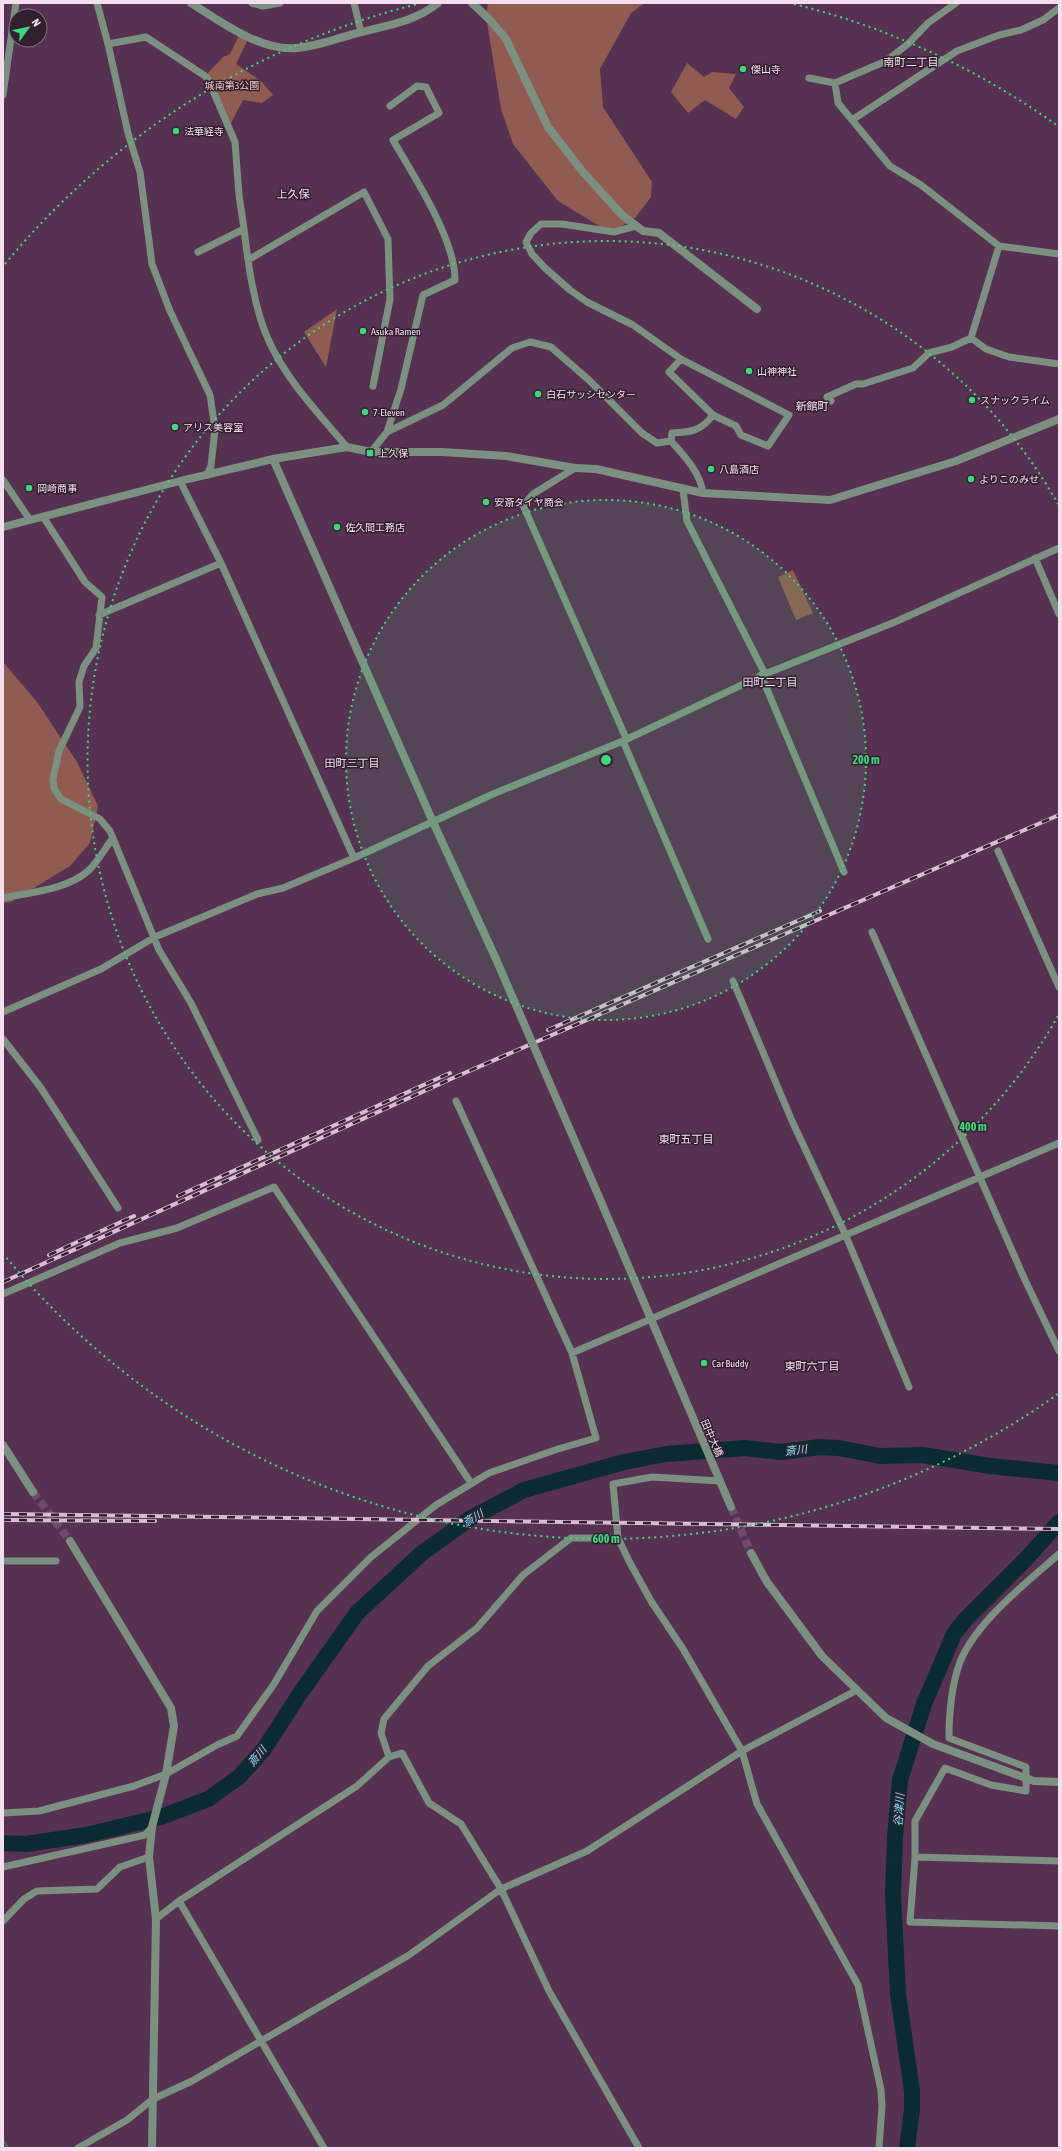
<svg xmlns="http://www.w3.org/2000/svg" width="1062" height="2151" font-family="'Asap Condensed','Noto Sans JP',sans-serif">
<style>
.green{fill:#905b50}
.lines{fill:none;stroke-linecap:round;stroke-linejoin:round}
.stream{stroke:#52616b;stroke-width:2.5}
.river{stroke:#0b2b32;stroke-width:16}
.tertiary-tunnel{stroke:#6f4b69;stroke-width:8;stroke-dasharray:8 4;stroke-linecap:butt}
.minor{stroke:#7c9081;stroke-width:7}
.tertiary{stroke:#7c9081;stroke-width:8}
.rail-casing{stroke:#d8bdd3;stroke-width:4}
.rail{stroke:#32202f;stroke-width:2.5;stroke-dasharray:8;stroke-linecap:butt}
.tertiary-bridge{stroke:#7c9081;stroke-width:8}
.ring{fill:none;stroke:#3ed77d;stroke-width:2;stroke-dasharray:2 4}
.poi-dot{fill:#3ed77d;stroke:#32202f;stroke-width:1.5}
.labels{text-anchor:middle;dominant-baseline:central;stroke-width:3;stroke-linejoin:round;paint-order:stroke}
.poi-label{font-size:10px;fill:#f6def1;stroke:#32202f;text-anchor:start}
.park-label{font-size:10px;fill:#f7ccc3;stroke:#32202f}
.street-label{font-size:10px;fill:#f6def1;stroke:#32202f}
.neighbourhood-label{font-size:11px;fill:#f6def1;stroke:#32202f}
.water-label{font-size:11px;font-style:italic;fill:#7be4fa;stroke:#32202f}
.centre{fill:#3ed77d;stroke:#32202f;stroke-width:2}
.ring-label{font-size:12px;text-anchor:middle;font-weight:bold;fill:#3ed77d;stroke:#32202f;stroke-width:3;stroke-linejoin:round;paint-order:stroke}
</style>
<rect width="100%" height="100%" fill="#573151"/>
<path class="green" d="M488 3H645L631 13 600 69 603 107 652 182 651 197 636 217 611 233 558 201 513 144 501 109 486 16Z
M240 33 249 37 236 64 261 81 273 95 262 103 243 100 229 127 205 76 223 57 230 54Z
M687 63 704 77 712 72 736 74 729 88 744 107 736 119 705 100 688 113 671 92Z
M337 309 326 367 304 332Z
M793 570 813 613 796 620 778 577Z
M3 662 37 702 77 762 98 806 90 843 70 866 11 902 3 903Z"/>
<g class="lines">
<path class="stream" d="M3 2140 8 2148"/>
<path class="river" d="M3 1843 26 1844 86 1835 161 1817 208 1799 239 1777 264 1749 301 1692 357 1613 422 1553 471 1518 524 1490 624 1462 666 1454 745 1448 781 1452 820 1447 839 1448 880 1456 923 1455 990 1466 1059 1473
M907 2148 912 2110V2091L898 1994 893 1895 895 1837 900 1780 924 1704 954 1634 964 1621 1026 1559 1059 1522"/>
<path class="tertiary-tunnel" d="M33 1492 70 1541
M731 1507 751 1553"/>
<path class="minor" d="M97 3 108 44 128 133 140 172 152 264 170 311 210 395 215 429 211 466 207 475
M252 3 263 6 280 3
M354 3 361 32
M108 44 146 37 205 76 208 79 235 142 239 195 244 229
M809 78 835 83 886 61 908 44 928 23 956 3
M835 83 838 103 890 166 921 185 999 246 1059 254
M3 95 16 3
M852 120 957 51 999 35 1021 30 1043 20 1059 8
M636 226 614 232 562 224H541L531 233 526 242 532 254 545 268 570 290 587 302 633 325 681 359 789 415 768 446 741 435 736 426 713 415
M198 252 244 229C248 263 254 308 268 339 286 380 319 414 347 447
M248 260 364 192 388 239 390 299 373 386
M971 338 986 349 1009 357 1059 364
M831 401 827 397 856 384H863L913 368 929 353 952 347 971 338 999 246
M387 432 443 405 512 348 530 342 551 347 590 381 642 433 657 443 671 441
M671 441 672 433C692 432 701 431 713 415L669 372 681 359
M671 441C685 457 700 472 703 493
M371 452 387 432 401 389 423 295 455 280C455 238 414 177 393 140L439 113 426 87 417 86 390 106
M575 468 533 494 523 505 626 738
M3 480 30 520
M180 481 221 563 354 858
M683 490 687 521 765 674
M44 518 85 582 102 597 96 648 84 666 79 682 80 707 59 751 53 779 54 788 61 799 100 819 110 831 159 950 191 1003 258 1140
M1035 558 1059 614
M99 615 221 563
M761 675 844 872
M623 741 708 939
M998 851 1059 987
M3 898C31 892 66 890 88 871 98 862 105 848 113 838
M872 932 1025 1280 1059 1351
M733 981 792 1121 846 1236 909 1387
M3 1012 101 969 155 937 257 894 283 888 354 858 493 794 623 741 765 674 895 622 1059 548
M3 1039 41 1088 118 1208
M3 1294 120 1243 177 1228 274 1187 471 1483
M572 1353 1059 1143
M720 1481 652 1477 613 1484 618 1538 629 1561 651 1601 683 1649 742 1751 757 1804 858 1985 881 2090 882 2106 879 2148
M1059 1554C1027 1582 976 1622 960 1662 951 1687 949 1712 949 1738L1026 1767V1791L991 1785 945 1768 915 1821V1857L910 1922 1059 1926
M3 1561H56
M389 1757 381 1733 384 1719 428 1666 477 1628 523 1575 571 1538H618
M3 1813 39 1811 134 1786 166 1774 217 1745 237 1736 274 1684 317 1611 371 1557 436 1505 489 1473 558 1449 596 1438 572 1353 456 1101
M915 1857 1059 1861
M3 1867 145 1835 152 1827
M179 1901 324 2148
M156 1919 179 1901 357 1786 389 1757 402 1753 429 1803 461 1824 501 1889 549 1991 639 2148
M3 1921 24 1899 37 1891 97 1889 120 1867 149 1857
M78 2148 127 2120 153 2099 192 2081 409 1955 501 1889 587 1851 742 1751 857 1690"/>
<path class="tertiary" d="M191 3C220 21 261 52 297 48 319 46 340 37 362 32 389 25 416 21 438 3
M472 3 490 20 506 39 548 127 583 172 622 215 643 231 659 233 757 309
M273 459 433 822 496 959
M3 527 180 481 273 459 347 447 371 452H442L506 456 575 468 596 469 703 493 830 500 956 461 1059 419
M596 1190 731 1507
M3 1445 33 1492
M70 1541 171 1708 174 1726 166 1774 152 1827 149 1857 156 1919 152 2148
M751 1553 767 1582 822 1656 886 1718 933 1744 1034 1781 1059 1782"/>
<defs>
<path id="rail" d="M548 1030 820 911
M178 1196 450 1073
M49 1255 134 1216
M3 1282 453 1078 1059 815
M3 1514 1059 1529
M3 1520 155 1521"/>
</defs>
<use href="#rail" class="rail-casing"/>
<use href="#rail" class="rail"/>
<path class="tertiary-bridge" d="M496 959 596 1190"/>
</g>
<circle cx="606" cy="760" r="260" fill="#3ed77d" fill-opacity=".12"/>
<g class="ring">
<circle cx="606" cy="760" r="260"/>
<path d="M1058 1016A519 519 0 1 1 1058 504"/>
<path d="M1058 1394A779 779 0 0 1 5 1256M5 264A779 779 0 0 1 418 4M794 4A779 779 0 0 1 1058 126"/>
</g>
<g class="poi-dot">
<circle cx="743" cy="69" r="4"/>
<circle cx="176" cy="131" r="4"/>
<circle cx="363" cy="331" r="4"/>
<circle cx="749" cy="371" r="4"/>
<circle cx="538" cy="394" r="4"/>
<circle cx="972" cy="400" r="4"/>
<circle cx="365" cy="412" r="4"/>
<circle cx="175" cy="427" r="4"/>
<rect x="366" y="449" width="8" height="8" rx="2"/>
<circle cx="711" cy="469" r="4"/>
<circle cx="971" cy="479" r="4"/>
<circle cx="29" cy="488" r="4"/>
<circle cx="486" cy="502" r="4"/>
<circle cx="337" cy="527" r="4"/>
<circle cx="704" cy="1363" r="4"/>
</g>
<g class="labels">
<g class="poi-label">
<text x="751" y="69">傑山寺</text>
<text x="184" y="131">法華経寺</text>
<text x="371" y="331">Asuka Ramen</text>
<text x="757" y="371">山神神社</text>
<text x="546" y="394">白石サッシセンター</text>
<text x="980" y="400">スナックライム</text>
<text x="373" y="412">7-Eleven</text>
<text x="183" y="427">アリス美容室</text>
<text x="378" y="453">上久保</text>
<text x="719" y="469">八島酒店</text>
<text x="979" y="479">よりこのみせ</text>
<text x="37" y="488">岡崎商事</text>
<text x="494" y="502">安斎タイヤ商会</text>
<text x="345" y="527">佐久間工務店</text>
<text x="712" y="1363">Car Buddy</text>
</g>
<g class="park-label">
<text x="232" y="85">城南第3公園</text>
</g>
<g class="street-label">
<text transform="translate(712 1438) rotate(66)">田中大橋</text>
</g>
<g class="neighbourhood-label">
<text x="911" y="62">南町二丁目</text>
<text x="293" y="194">上久保</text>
<text x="812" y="406">新館町</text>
<text x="770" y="682">田町二丁目</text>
<text x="352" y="763">田町三丁目</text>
<text x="686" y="1139">東町五丁目</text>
<text x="812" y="1366">東町六丁目</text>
</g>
<g class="water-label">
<text transform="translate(796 1450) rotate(-7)">斎川</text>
<text transform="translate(473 1518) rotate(-32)">斎川</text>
<text transform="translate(257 1756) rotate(-50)">斎川</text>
<text transform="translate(899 1810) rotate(-86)">谷津川</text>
</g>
</g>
<circle cx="606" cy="760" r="6" class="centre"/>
<g class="ring-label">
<text x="866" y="764">200 m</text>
<text x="973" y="1131">400 m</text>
<text x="606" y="1543">600 m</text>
</g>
<rect width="1062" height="2151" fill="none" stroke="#f6def1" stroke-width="8"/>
<g transform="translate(28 28) rotate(57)"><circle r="19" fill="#32202f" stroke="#806c7d"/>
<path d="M0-3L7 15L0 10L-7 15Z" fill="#3ed77d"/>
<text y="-6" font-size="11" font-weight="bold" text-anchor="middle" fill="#f6def1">N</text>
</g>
</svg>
